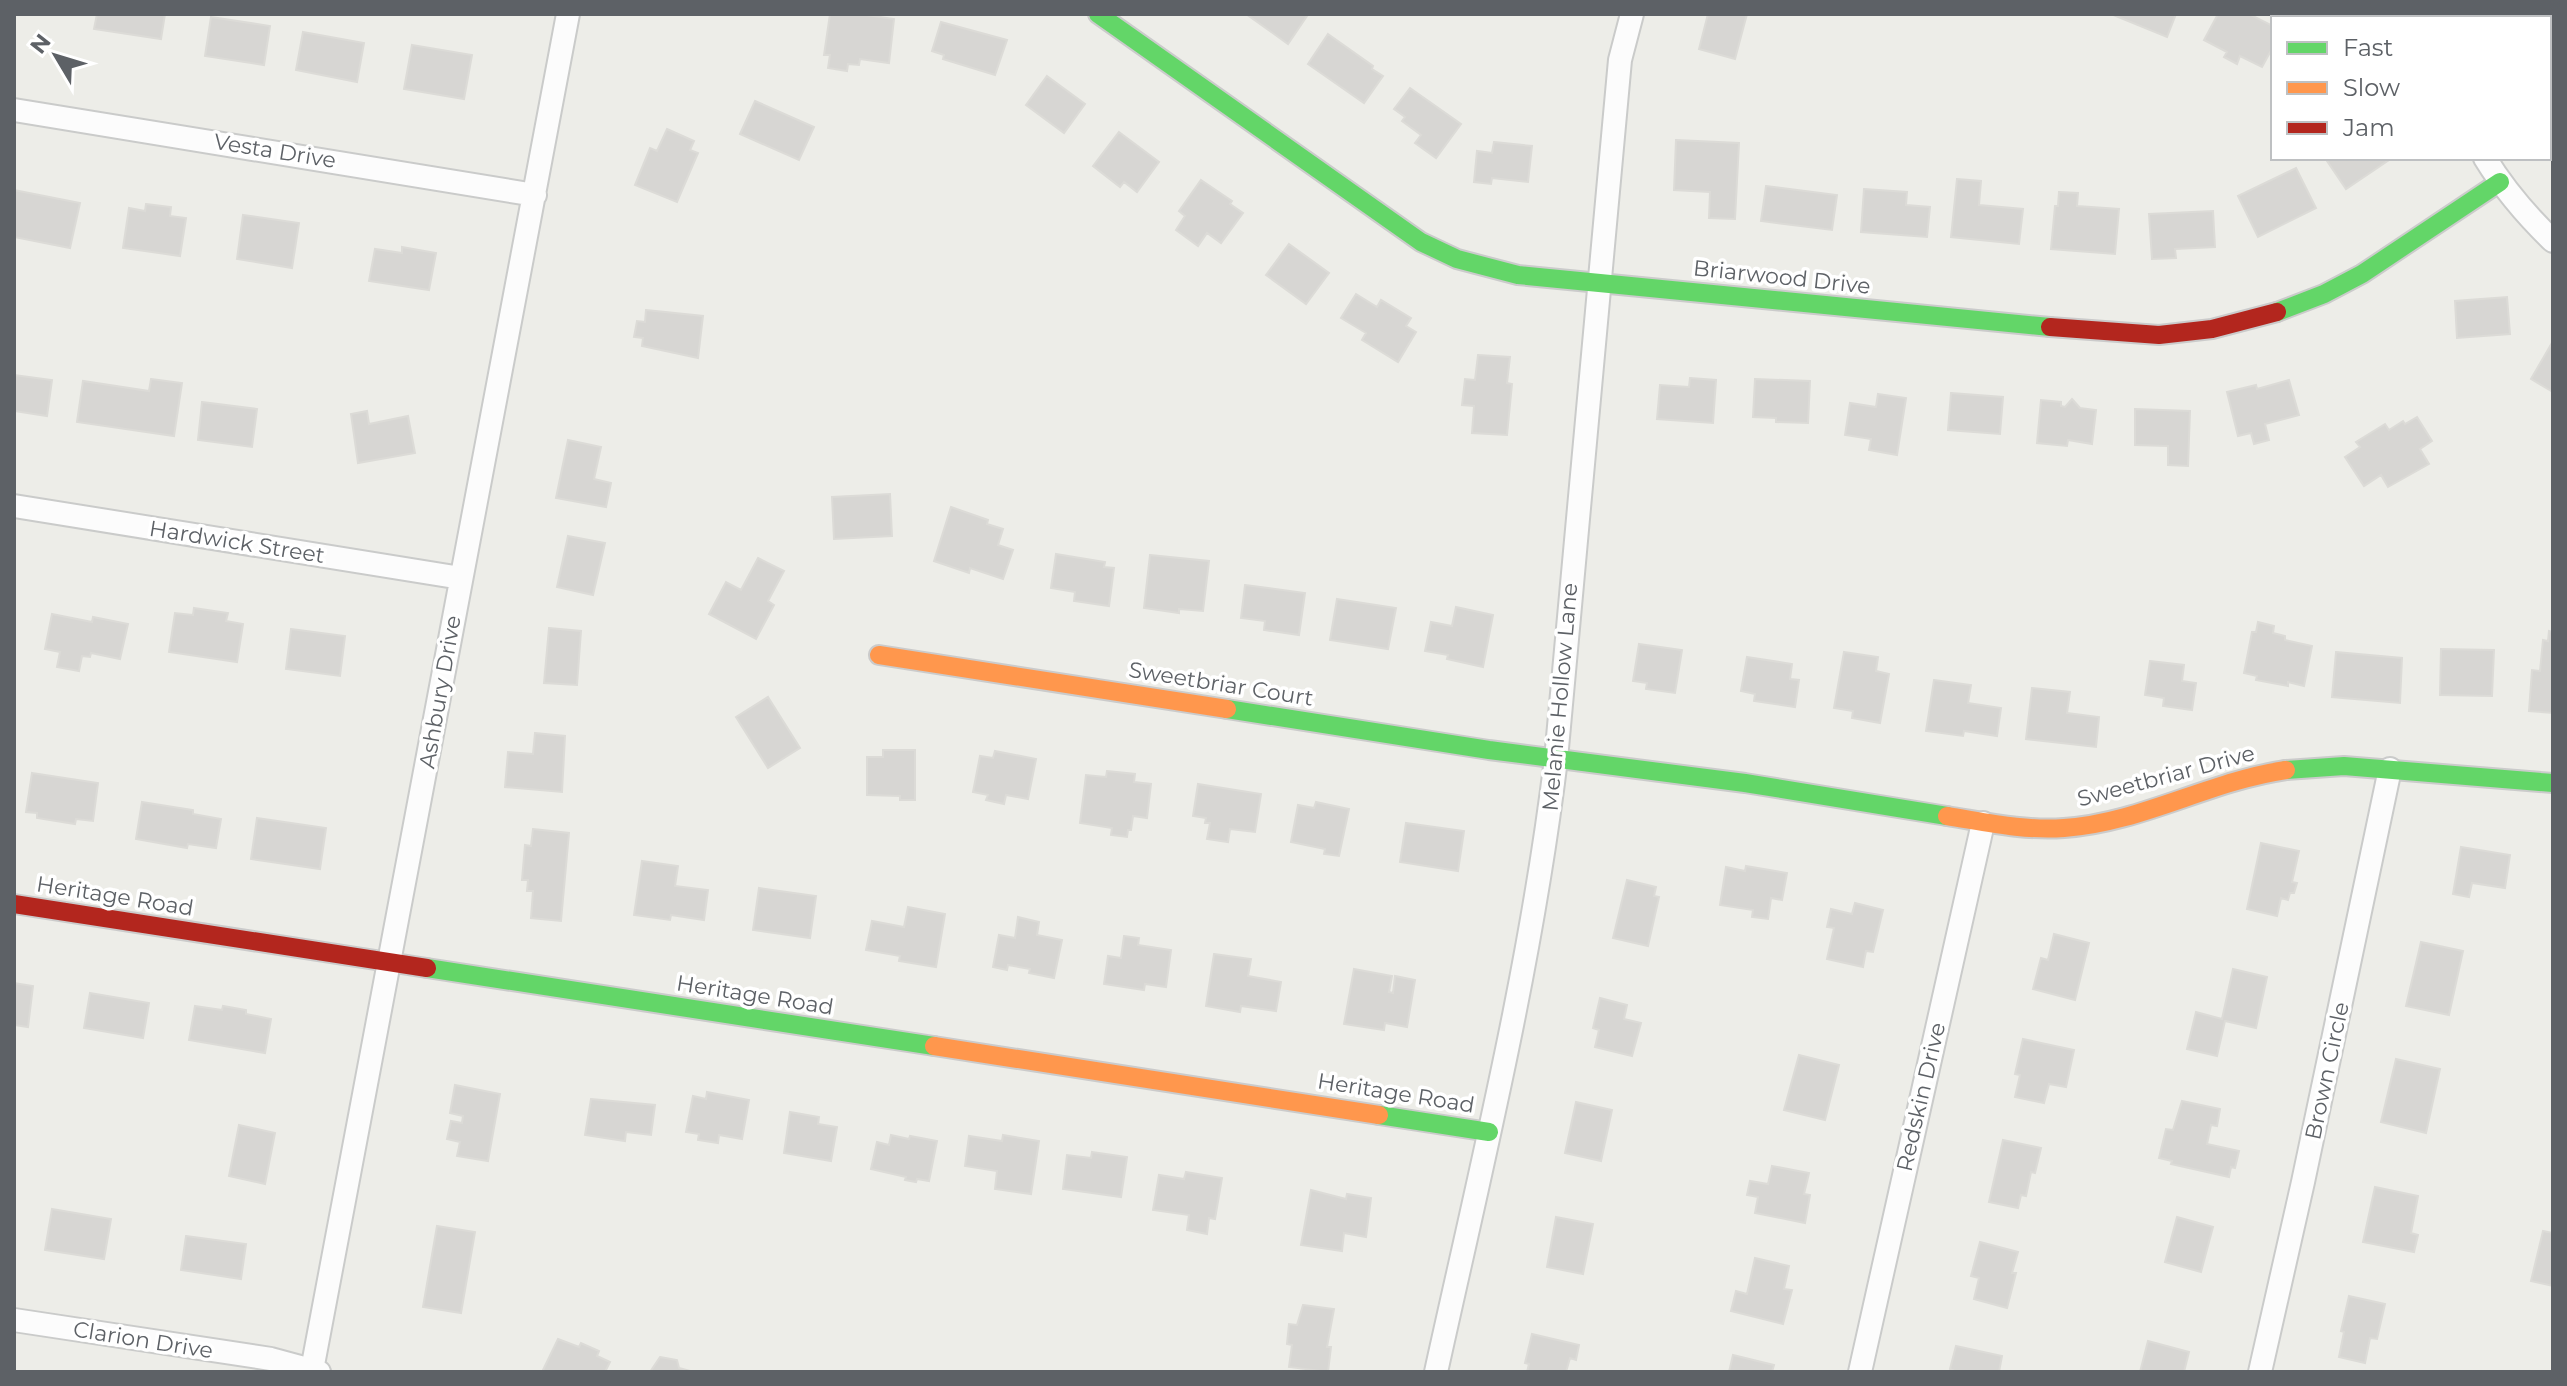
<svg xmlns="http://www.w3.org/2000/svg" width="2567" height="1386" font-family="Montserrat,sans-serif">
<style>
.building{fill:#d7d6d3;stroke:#dcdbd7;stroke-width:2}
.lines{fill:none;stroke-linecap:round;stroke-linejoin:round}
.street-casing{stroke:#cacbca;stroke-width:26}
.fast-casing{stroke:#cbcbcb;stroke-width:22}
.slow-casing{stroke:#cbcbcb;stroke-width:22}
.jam-casing{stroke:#cbcbcb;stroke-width:22}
.street{stroke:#fcfcfc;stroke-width:22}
.fast{stroke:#63d668;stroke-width:18}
.slow{stroke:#ff974d;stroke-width:18}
.jam{stroke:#b3261e;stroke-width:18}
.labels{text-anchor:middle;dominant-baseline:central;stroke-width:7;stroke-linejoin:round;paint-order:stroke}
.street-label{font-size:22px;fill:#5d6166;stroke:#fff}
</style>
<rect width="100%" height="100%" fill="#edede8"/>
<path class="building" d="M97 14H165L161 39 94 29Z
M830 14H860L894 19 889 63 860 59 859 65 848 64 847 71 828 68 830 55H824Z
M1246 14H1304L1307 16 1288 44Z
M1708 14H1747L1735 59 1699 49Z
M2111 14H2176L2167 37Z
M2218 14H2249L2273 26V47L2262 67 2240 56 2237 64 2224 57 2227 52 2204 40Z
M2488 14H2544L2548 18H2491Z
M211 17 270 26 264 65 205 56Z
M941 22 1007 40 995 75 943 59 944 55 932 51Z
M303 32 364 43 357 82 296 70Z
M1328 34 1373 66 1372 69 1383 76 1364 103 1308 64Z
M412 45 472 55 464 99 404 89Z
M1047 76 1085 104 1064 133 1026 105Z
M1410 88 1461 124 1436 158 1415 143 1421 135 1402 121 1405 117 1394 109Z
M2553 88V123L2549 117V91Z
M755 101 814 127 799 160 740 134Z
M667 129 694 141 690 150 698 153 677 202 635 185 650 148 657 151Z
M1119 132 1159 162 1137 192 1124 182 1120 187 1093 166Z
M1676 140 1739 143 1735 219 1709 218 1710 192 1674 190Z
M1494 142 1532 146 1528 182 1492 178 1491 184 1474 182 1477 151 1492 153Z
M2325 158H2392L2346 189Z
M2296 168 2316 208 2258 237 2238 196Z
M1957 179 1981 181 1979 205 2023 209 2019 244 1951 237Z
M1201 180 1232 201 1230 204 1243 213 1221 243 1207 233 1198 246 1176 230 1185 216 1179 211Z
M1766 186 1837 195 1832 230 1761 221Z
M1864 189 1907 192 1906 205 1930 207 1927 237 1861 232Z
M14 190 80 203 70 248 14 237Z
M2059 192 2078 193 2077 206 2119 209 2115 254 2051 249 2055 206H2058Z
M146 204 171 207 170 216 186 218 180 256 123 248 129 208 145 211Z
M2213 211 2215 247 2175 249 2176 258 2152 259 2149 214Z
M243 215 299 223 292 268 237 259Z
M1289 244 1329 273 1306 304 1266 275Z
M402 247 436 253 429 290 369 281 375 249 402 253Z
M1356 294 1377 307 1381 300 1411 318 1406 326 1416 332 1398 362 1362 340 1366 333 1341 318Z
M2507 297 2510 334 2457 338 2455 301Z
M646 310 703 316 698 358 642 346 643 338 634 337 637 321 645 322Z
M2553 341V392L2531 379Z
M1478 355 1510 357 1507 383 1512 384 1507 435 1472 433 1474 406 1462 405 1465 379 1475 380Z
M14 375 52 380 47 416 14 411Z
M1690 378 1716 380 1713 423 1657 419 1660 385 1689 387Z
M151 379 182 383 174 436 77 422 83 381 149 391Z
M1755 379 1810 381 1808 423 1776 422V418L1753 417Z
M2289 380 2299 415 2265 424 2269 440 2254 444 2251 433 2238 436 2227 392 2256 385 2257 389Z
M1951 393 2003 397 2000 434 1948 430Z
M1878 394 1906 398 1897 455 1869 450 1871 439 1845 435 1850 403 1876 407Z
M2072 399 2080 408 2096 410 2092 444 2068 440 2067 446 2037 443 2041 400 2061 402V406L2065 407Z
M202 402 257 409 252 447 198 440Z
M2135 409 2190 411 2188 466 2168 465V446L2135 445Z
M367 411 369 424 408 416 415 453 358 463 351 414Z
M2417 417 2432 441 2420 449 2429 464 2388 487 2381 475 2364 486 2345 457 2360 447 2356 442 2385 424 2389 430 2403 421 2405 424Z
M568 440 601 447 594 479 611 483 606 507 556 498Z
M890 494 892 536 834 539 832 497Z
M951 507 988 520 987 524 1003 529 998 545 1013 550 1003 579 970 568 969 573 934 561Z
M568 536 605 543 593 595 557 587Z
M1056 554 1105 562 1104 567 1114 568 1109 606 1074 601 1075 592 1051 588Z
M1150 555 1209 561 1203 611 1179 609V613L1144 608Z
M758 558 784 571 768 601 774 605 756 639 709 614 726 582 741 590Z
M1245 585 1305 593 1299 635 1264 630 1265 621 1241 618Z
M1337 599 1396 608 1388 649 1330 640Z
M1456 607 1493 615 1483 667 1447 659 1448 655 1425 651 1431 622 1452 626Z
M194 608 228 613 226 621 243 624 237 662 169 652 175 613 193 615Z
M52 614 92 622 93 617 128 624 120 659 91 653 90 657 82 656 79 671 57 667 60 652 45 649Z
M2258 622 2274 626 2273 633 2285 636V640L2312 646 2304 686 2288 682V686L2256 680 2257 676 2244 673 2252 632H2256Z
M549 628 581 631 577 685 544 683Z
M291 629 345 636 340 676 286 669Z
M2549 631 2553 632V713L2529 711 2532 670 2540 671 2543 640 2548 641Z
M1639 644 1682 650 1675 693 1646 689 1647 683 1633 681Z
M2441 649 2494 650 2492 696 2440 695Z
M1844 652 1878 657 1876 671 1889 674 1880 723 1852 718 1853 711 1834 708Z
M2336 652 2402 658 2400 703 2332 697Z
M1747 657 1792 664 1790 679 1799 680 1795 707 1754 701 1755 694 1741 691Z
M2150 661 2184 665 2182 681 2196 683 2192 710 2163 706 2164 698 2145 695Z
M1934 680 1971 685 1968 703 2001 708 1997 736 1964 731 1963 736 1926 731Z
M2032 688 2070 692 2067 713 2099 717 2096 747 2026 739Z
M768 697 800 748 768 768 736 717Z
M535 733 565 736 562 792 505 787 508 752 533 754Z
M883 750H915V800H900V796L867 795V757H883Z
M995 751 1036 759 1028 799 1006 795 1004 804 986 800 988 795 973 792 980 756 993 758Z
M1107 771 1135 774 1134 782 1151 784 1147 818 1133 816 1131 830H1128L1127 837 1111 835 1112 828 1080 823 1086 775 1106 777Z
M32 773 98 783 93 821 76 819 75 824 37 818V813L26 812Z
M1198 784 1261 794 1255 832 1230 829 1228 842 1207 839 1210 823H1205L1206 818 1193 816Z
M142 802 193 810V814L221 819 216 848 188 844 187 848 136 839Z
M1316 802 1349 809 1339 856 1324 854 1325 849 1291 842 1298 805 1314 808Z
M257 818 326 828 320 869 251 859Z
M1406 823 1464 831 1458 871 1400 862Z
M533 829 569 833 561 921 531 918 533 891H527L528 880H522L525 845 531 846Z
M2261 843 2299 851 2292 882 2297 883 2294 893H2290L2288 900 2281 898 2277 916 2247 909Z
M2461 847 2510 855 2505 888 2472 883 2469 897 2453 894Z
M642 861 678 866 675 886 708 890 704 920 671 915 670 920 634 915Z
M1746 866 1787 873 1782 900 1771 898 1768 919 1752 917 1753 910 1720 905 1726 867 1745 871Z
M1627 880 1656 887 1654 896 1659 897 1648 946 1613 938Z
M759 888 816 896 810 938 753 930Z
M1855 903 1883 910 1873 952 1866 951 1863 967 1827 959 1834 928 1827 927 1831 909 1852 914Z
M908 907 945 914 936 967 899 961 900 956 866 950 872 921 904 927Z
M1018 917 1039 922 1037 935 1062 940 1054 978 1029 973 1030 969 1008 965 1007 970 993 967 999 935 1015 938Z
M2054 934 2089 943 2075 1000 2033 989 2041 958 2048 960Z
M1124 936 1139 938 1138 945 1171 950 1166 987 1145 984 1144 990 1104 984 1108 956 1121 958Z
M2421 942 2463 951 2449 1015 2406 1006Z
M1214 954 1251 959 1248 976 1281 982 1276 1011 1241 1006 1240 1012 1206 1006Z
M1354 969 1392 976 1389 992 1393 993 1395 976 1415 980 1407 1027 1385 1023 1384 1030 1344 1024Z
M2233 969 2267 977 2256 1028 2225 1021 2217 1056 2187 1049 2196 1012 2222 1019Z
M14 983 33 986 28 1027 14 1025Z
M90 993 149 1003 143 1038 84 1028Z
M1600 998 1627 1005 1624 1019 1641 1023 1632 1056 1595 1047 1599 1030 1593 1028Z
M195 1006 222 1010 223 1006 246 1010V1014L271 1019 265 1053 189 1040Z
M2023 1039 2074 1050 2066 1087 2049 1084 2044 1103 2015 1097 2020 1075 2015 1074Z
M1799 1055 1839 1065 1825 1120 1784 1110Z
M2396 1059 2440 1069 2426 1133 2381 1122Z
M455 1085 500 1094 488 1161 457 1156 460 1142 447 1139 451 1121 462 1123 463 1116 450 1113Z
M707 1092 749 1100 742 1139 719 1135 718 1143 698 1140 699 1134 686 1132 693 1096 706 1099Z
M591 1099 655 1105 651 1135 626 1132 625 1141 585 1135Z
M2182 1101 2220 1109 2217 1126 2211 1125 2207 1144 2239 1151 2235 1168 2231 1167 2229 1177 2171 1164 2172 1161 2159 1158 2166 1129 2173 1130Z
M1576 1102 1612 1110 1601 1161 1565 1153Z
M790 1112 819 1117 818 1124 837 1127 831 1161 784 1153Z
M239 1125 275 1133 265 1184 229 1176Z
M891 1135 909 1139 910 1136 937 1141 929 1181 917 1179 916 1182 905 1180 906 1177 871 1169 877 1142 889 1145Z
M1003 1135 1039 1141 1031 1194 995 1189 997 1171 965 1166 969 1136 1002 1141Z
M2003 1140 2041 1148 2035 1173 2031 1172 2026 1196 2021 1195 2018 1208 1989 1202Z
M1092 1152 1127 1157 1121 1197 1063 1189 1067 1155 1091 1158Z
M1772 1166 1809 1173 1804 1194 1810 1195 1805 1223 1755 1213 1758 1197 1747 1195 1750 1181 1768 1184Z
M1186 1172 1222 1178 1215 1219 1209 1218 1207 1234 1187 1230 1189 1215 1153 1210 1159 1175 1184 1179Z
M2375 1187 2418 1196 2411 1233 2418 1235 2414 1252 2363 1242Z
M1311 1190 1346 1199 1347 1194 1371 1198 1366 1237 1344 1233 1342 1251 1301 1245Z
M52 1209 111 1219 104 1259 45 1250Z
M1556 1217 1593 1224 1583 1274 1547 1267Z
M2177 1217 2213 1227 2201 1272 2165 1262Z
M437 1226 475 1232 461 1313 423 1307Z
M2543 1231 2553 1233V1286L2531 1281Z
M186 1236 246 1244 241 1279 181 1270Z
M1980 1242 2018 1252 2012 1273H2016L2007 1308 1974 1299 1979 1278 1971 1276Z
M1755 1258 1789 1266 1784 1289 1792 1290 1783 1324 1731 1311 1736 1291 1747 1294Z
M2349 1296 2385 1304 2377 1339 2370 1338 2365 1363 2339 1357 2344 1332 2341 1331Z
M1303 1305 1334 1309 1327 1347H1331L1328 1372 1289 1367 1292 1345 1287 1344 1289 1324 1297 1325Z
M1532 1334 1579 1345 1576 1360 1570 1358 1566 1372H1527L1529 1364 1525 1363Z
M558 1339 579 1347 581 1343 599 1351 597 1356 610 1362 605 1372H542Z
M2148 1341 2189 1352 2184 1372H2140Z
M1956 1346 2002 1356 1999 1372H1956L1950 1369Z
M1733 1355 1774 1365 1772 1372H1729Z
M660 1357 677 1360 679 1368 694 1372H650Z"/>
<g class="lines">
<defs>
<path id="street" d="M2384 14 2388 18
M14 110 535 195
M2485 158C2504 189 2527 216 2553 241
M14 506 461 578
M14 1320 271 1359 319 1372
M312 1370 568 14
M1436 1372C1481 1168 1531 966 1556 759L1620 60 1632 14
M1860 1372 1983 823
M2260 1372 2303 1182 2390 769"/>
<path id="fast" d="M1098 14 1421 242 1457 259 1518 275 2050 327
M2277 312 2324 294 2362 274 2500 182
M1227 709 1489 750 1745 783 1947 816
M2286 770 2344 766 2553 783
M427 968 934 1046
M1379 1115 1489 1132"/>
<path id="slow" d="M879 655 1227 709
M1947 816C1985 822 2024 831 2064 828 2140 823 2210 781 2286 770
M934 1046 1379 1115"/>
<path id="jam" d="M2050 327 2159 335 2212 329 2277 312
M14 904 427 968"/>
</defs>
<use href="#street" class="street-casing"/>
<use href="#fast" class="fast-casing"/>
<use href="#slow" class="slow-casing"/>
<use href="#jam" class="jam-casing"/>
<use href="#street" class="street"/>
<use href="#fast" class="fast"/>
<use href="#slow" class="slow"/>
<use href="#jam" class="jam"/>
</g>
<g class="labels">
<g class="street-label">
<text transform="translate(275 151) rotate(9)">Vesta Drive</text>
<text transform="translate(1782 277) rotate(6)">Briarwood Drive</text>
<text transform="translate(237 542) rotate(9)">Hardwick Street</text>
<text transform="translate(1221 684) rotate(9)">Sweetbriar Court</text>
<text transform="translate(440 692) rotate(-80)">Ashbury Drive</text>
<text transform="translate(1560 697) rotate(-85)">Melanie Hollow Lane</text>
<text transform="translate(2166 776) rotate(-15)">Sweetbriar Drive</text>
<text transform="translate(115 896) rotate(9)">Heritage Road</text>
<text transform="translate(755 995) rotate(9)">Heritage Road</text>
<text transform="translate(2327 1071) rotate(-78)">Brown Circle</text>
<text transform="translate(1396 1093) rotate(9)">Heritage Road</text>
<text transform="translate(1921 1097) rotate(-77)">Redskin Drive</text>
<text transform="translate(143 1340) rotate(9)">Clarion Drive</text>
</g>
</g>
<rect width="2567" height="1386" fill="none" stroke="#5d6166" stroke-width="32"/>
<rect x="2271" y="16" width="280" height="144" fill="#ffffff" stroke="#bec0c2" stroke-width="2"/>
<rect x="2287" y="42" width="40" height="12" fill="#63d668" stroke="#bec0c2" stroke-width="2"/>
<text x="2343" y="56" font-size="24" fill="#5d6166">Fast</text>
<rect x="2287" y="82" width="40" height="12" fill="#ff974d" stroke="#bec0c2" stroke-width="2"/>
<text x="2343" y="96" font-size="24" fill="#5d6166">Slow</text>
<rect x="2287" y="122" width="40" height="12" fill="#b3261e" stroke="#bec0c2" stroke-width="2"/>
<text x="2343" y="136" font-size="24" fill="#5d6166">Jam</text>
<g transform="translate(56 56) rotate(308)" stroke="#ffffff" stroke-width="6" paint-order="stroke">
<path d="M0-6L14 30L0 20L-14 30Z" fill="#5d6166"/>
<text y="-12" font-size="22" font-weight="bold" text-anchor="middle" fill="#5d6166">N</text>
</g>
</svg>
